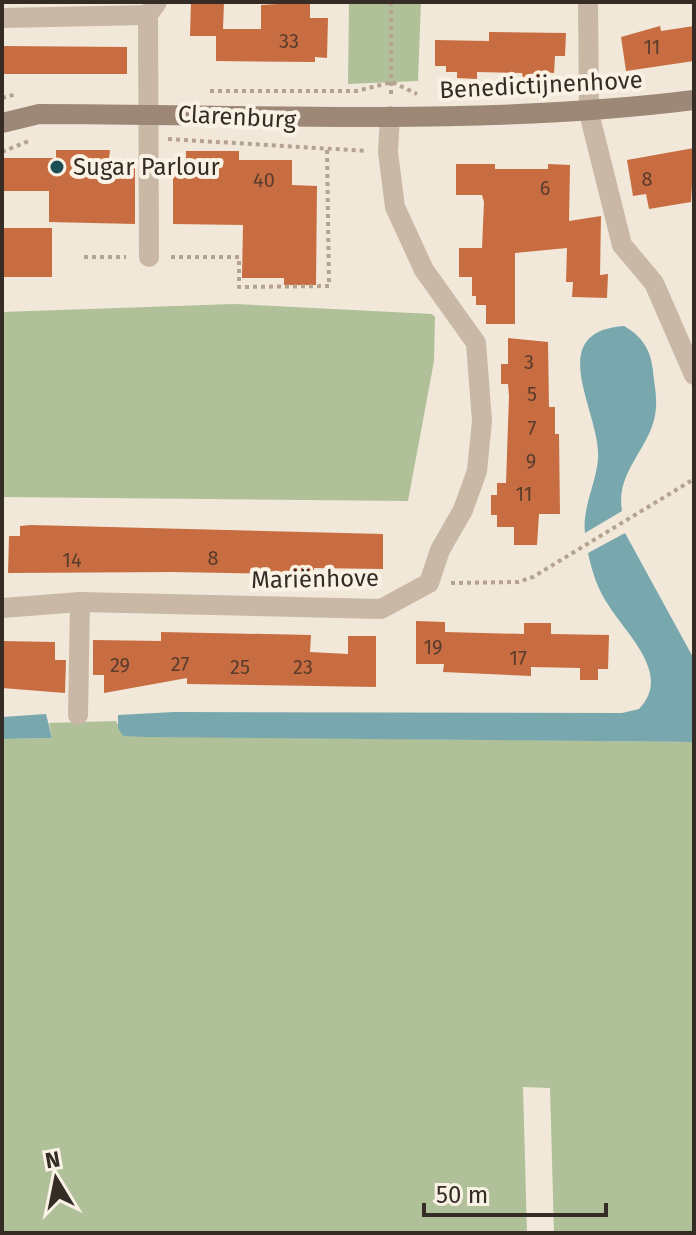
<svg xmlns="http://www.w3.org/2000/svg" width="696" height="1235" font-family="'Fira Sans',sans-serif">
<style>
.green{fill:#b0c099}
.water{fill:#78a8ae}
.building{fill:#c76d41}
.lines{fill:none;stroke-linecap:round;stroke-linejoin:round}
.path{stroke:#b5a38f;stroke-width:4;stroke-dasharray:4 4;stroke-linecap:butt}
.street{stroke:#c9b8a5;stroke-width:20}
.secondary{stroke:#9d8776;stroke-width:20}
.poi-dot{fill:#1c4e56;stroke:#f9f2e5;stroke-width:3}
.labels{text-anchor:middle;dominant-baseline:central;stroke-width:8;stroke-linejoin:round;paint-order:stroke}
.number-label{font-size:20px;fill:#5a3c2d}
.street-label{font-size:24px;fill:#352c26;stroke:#f9f2e5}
.poi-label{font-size:24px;fill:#352c26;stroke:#f9f2e5;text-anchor:start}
</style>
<rect width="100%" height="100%" fill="#f1e8d9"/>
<path class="green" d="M349 2H421L418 81 348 84Z
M234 304 432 314 435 317 434 361 408 501 2 497V312Z
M116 721 123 736 694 742V1233H554L550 1088 523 1087 527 1233H2V739L52 738 49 723Z"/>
<path class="water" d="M624 326C642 336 651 350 653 371 654 382 657 396 656 408 653 448 615 469 622 511L585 533C582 508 596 484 598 459 602 414 541 332 624 326Z
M625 533 694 659V742L145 737 123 736 118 728V715L174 712 622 713 639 709C672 675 628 636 609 606 598 590 592 572 588 553Z
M46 714 52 738 2 739V717Z"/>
<path class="building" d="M191 2H224L223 29H261V5L310 2V18H328L327 58 315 57V62L216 61V36H190Z
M660 26 661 31 694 26V61L626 71 621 37Z
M489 32 566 33 565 56H555L554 73 543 72 542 79H523L522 73 477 72V79L457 78V72H446V66H435V40L489 41Z
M2 46 127 47V74H3Z
M694 148 691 202 649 209 646 194 633 196 627 160Z
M56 150H110L109 159H123V167H135V224L49 222V191H4V158H56Z
M186 151H239V160H292V185L317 186 316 285H284V278H242L243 225 173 224V159H186Z
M456 164H495V169H548V164L570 165 569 221 601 216 600 275 608 274 607 298 572 297 573 282H566L567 248 515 253V324H486V305H476V296H472V277H459V248H482L484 202 482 195H456Z
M2 228H52V277H2Z
M508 338 548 342 549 407H555V434H559L560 514H539L537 545H514V527H497V515H491V495H497V483H506L509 396 508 384H501V364H508Z
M31 525 383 534V569L314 568V579L291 578V574L172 572 8 573 9 536H20V526Z
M416 621 445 622V632L524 634V623H551V634L609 635 608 669H598V680H580V668L531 667V676L443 672 444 664H416Z
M161 632 311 635 310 652 348 654V636H376V687L187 684V678L104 693V675H93V640L161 641Z
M2 641 55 642V660H66L65 693 2 688Z"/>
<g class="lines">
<path class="path" d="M210 91H357L392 82 417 94
M391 94V2
M2 98 17 94
M168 139 367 151
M2 152 29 141
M84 257H126
M171 257H239V287L329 286 327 148
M451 583 518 582 533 577 694 479"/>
<path class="street" d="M588 2 589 113 622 245 654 283 694 375
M2 18 148 15
M149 257 148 15 157 2
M2 608 80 602 381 609 429 583 440 550 463 510 477 471 482 421 476 343 424 270 395 207 388 152 390 116
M78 715 80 602"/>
<path class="secondary" d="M2 123 39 114C258 114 477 127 694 100"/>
</g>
<circle class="poi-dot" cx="57" cy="167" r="8"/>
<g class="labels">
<g class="number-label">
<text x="289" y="41">33</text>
<text x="652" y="47">11</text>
<text x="647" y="179">8</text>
<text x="264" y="180">40</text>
<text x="545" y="188">6</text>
<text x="529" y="362">3</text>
<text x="532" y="394">5</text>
<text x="532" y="428">7</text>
<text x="531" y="461">9</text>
<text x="524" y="494">11</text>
<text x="213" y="558">8</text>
<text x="72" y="560">14</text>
<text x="433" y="647">19</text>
<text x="518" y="658">17</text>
<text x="180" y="664">27</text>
<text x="120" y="665">29</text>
<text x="240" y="667">25</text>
<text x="303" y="667">23</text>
</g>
<g class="street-label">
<text transform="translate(541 85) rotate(-3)">Benedictijnenhove</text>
<text transform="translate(237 117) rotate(3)">Clarenburg</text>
<text transform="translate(315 579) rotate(-1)">Mariënhove</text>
</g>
<g class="poi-label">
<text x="73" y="167">Sugar Parlour</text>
</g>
</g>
<rect width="696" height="1235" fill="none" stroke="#352c26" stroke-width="8"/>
<g transform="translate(56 1179) rotate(350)" stroke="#f9f2e5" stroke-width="6" paint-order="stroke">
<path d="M0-6L14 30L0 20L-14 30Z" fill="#352c26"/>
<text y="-12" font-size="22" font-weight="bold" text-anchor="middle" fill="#352c26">N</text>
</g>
<path d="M424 1203v12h182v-12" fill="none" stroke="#352c26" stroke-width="4"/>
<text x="436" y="1203" font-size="24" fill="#352c26" stroke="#f9f2e5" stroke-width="6" paint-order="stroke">50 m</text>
</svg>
